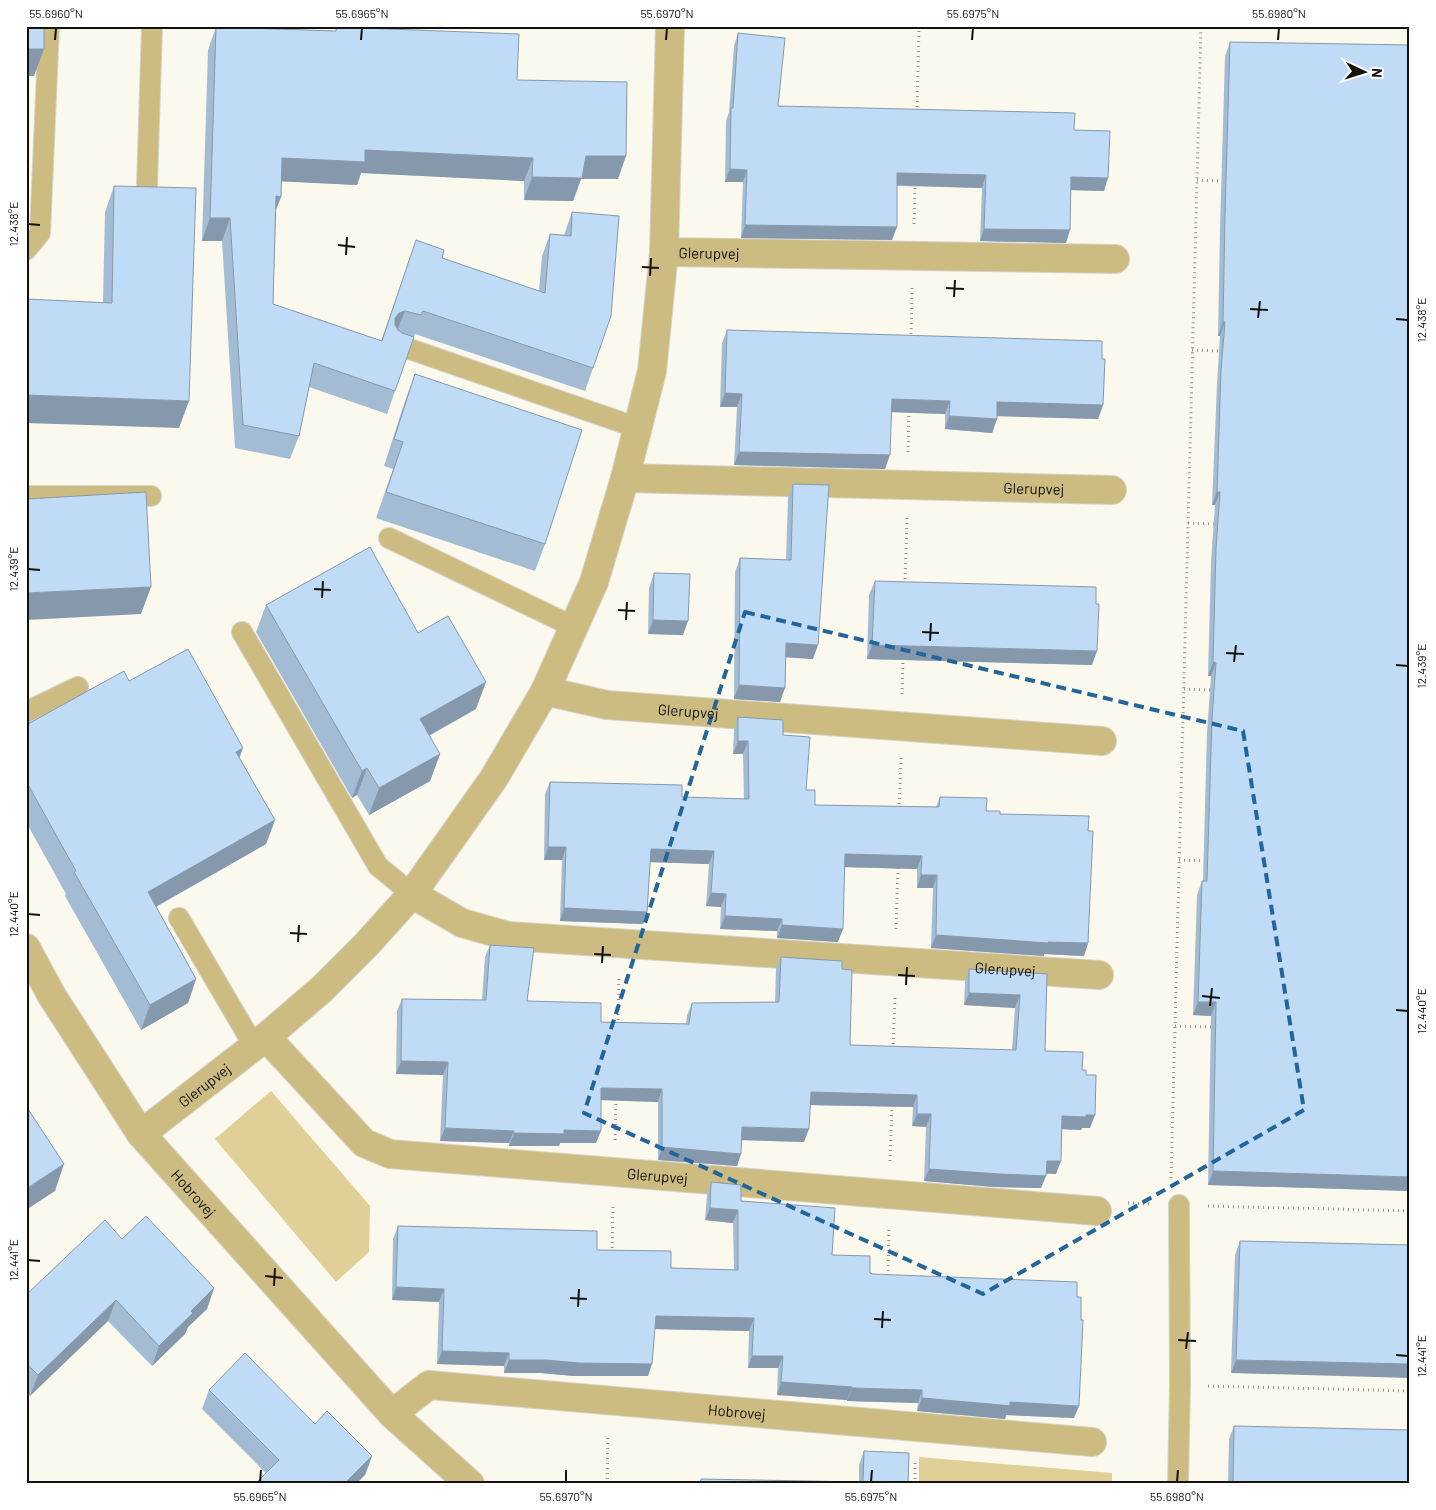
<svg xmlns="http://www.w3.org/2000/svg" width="1436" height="1510" font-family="Barlow,sans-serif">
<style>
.green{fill:#e0d097}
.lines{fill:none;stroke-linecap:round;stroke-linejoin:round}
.lane-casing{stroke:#d6d3c9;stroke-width:22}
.street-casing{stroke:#d6d3c9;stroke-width:30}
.path{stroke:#95938b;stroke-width:3;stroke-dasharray:1 4;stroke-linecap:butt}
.lane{stroke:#ccbc81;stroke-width:20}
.street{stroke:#ccbc81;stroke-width:28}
.wall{fill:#a4bcd3}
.shaded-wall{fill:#8699ac}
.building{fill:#bfdbf5;stroke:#8699ac}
.marked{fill:none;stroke:#22659b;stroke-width:4;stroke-dasharray:10 6;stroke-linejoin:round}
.ticks{fill:none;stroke:#13120e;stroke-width:2}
.labels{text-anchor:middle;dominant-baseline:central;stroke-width:4;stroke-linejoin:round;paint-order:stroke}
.street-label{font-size:15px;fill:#13120e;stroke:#fff}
.neatline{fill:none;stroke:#13120e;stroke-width:2}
.ticks-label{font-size:12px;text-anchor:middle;fill:#13120e}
</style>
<rect width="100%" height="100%" fill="#fbf8ed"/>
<path class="green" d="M271 1091 370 1206 369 1252 336 1282 215 1139Z
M919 1457 1112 1473V1484H919Z"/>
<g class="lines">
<defs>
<path id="lane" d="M147 186 152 26
M26 250 40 233 49 26
M398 345 638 428
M26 496H151
M389 538 574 627
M242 632 378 866 412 894
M26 712 78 687
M179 918 254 1046
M1178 1484 1180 1385 1179 1205"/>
<g id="street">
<path id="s1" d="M664 252 1115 259"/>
<path id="s2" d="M625 478 1112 490"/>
<path id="s3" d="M545 691 607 705 1102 741"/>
<path id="s4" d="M412 894 462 923 508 936 1099 975"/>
<path id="s5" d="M26 948 52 996 141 1134 392 1414 470 1484"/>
<path id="s6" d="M266 1037 364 1143 390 1154 1097 1211"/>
<path id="s7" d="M141 1134 266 1037 322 989 366 945 412 894 494 778 545 691 594 582 625 478 652 371 664 252 670 26"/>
<path id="s8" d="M392 1414 429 1385 1092 1442"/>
</g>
</defs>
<use href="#lane" class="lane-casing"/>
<use href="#street" class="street-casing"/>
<path class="path" d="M917 112 919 26
M1197 180 1223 181
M914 224 915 183
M911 339 912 288
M1192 350 1221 351
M908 452 909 410
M1188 523 1217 524
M905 584 907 518
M1184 689 1213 690
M902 694 903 658
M899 809 901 758
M1179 860 1206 861
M896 929 898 865
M618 1025 619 976
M1175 1026 1214 1027
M893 1049 895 995
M615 1140 616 1099
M890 1161 892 1103
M1171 1178 1201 26
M1128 1203 1149 1204
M1208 1206 1410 1211
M612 1253 613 1204
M888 1276 889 1228
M1208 1386 1410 1391
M607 1484 608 1434
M915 1484V1459"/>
<use href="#lane" class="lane"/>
<use href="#street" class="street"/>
</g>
<path class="wall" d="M216 27 335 31 337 27 517 80 618 179H581L573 201 524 200V181L361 173 357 185 281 181V197L276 209 273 304 381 341 416 240 442 258 539 291 542 256 550 234 564 235 572 212 593 368 585 391 415 334 387 414 309 387 299 436 290 459 235 448 222 241H202L208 50Z
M738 33 778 106 1074 130 1104 191 1071 190 1066 243 980 241 982 188 897 186 892 240 741 238 743 182H725L726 121 729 112 734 46Z
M1230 42 1410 45V1191L1208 1185 1211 1016 1193 1015 1197 895 1202 881H1203L1207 732 1211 676H1208L1211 562 1215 505H1212L1217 384 1220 336H1218L1220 228 1225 56Z
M114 186 179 428 103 302 105 212Z
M727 330 1102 359 1103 405 1098 419 997 416V419L992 433 945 429V414L892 412 885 469 734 465 737 407H720L722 343Z
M415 374 545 544 535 571 376 518 393 469 384 466 405 401Z
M793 484 813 659 786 657 780 702 734 699 735 572 740 558 786 560 788 498Z
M654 573 683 635 648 634 649 588Z
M875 581 1092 665 867 659 869 595Z
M266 605 418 633 476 709 429 736 440 754 430 781 369 815 357 795 352 798 256 632Z
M129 681 239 757 275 820 266 844 156 907 196 979 188 1003 141 1030 65 896 66 894 26 822V725Z
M738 717 783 735 806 790 815 805 936 807 940 797 1000 814 1088 831V943L1084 956 1044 954V956L931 948 933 888H917V869L845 867 838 942 777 938V931L720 929 721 907 706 906 709 864 650 862 647 912 643 924 560 921 562 860H544L545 794 550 782 682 797 744 799 743 754H733L734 730Z
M490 945 527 1001 601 1022 686 1024 687 1015 692 1003 775 1002 776 969 781 957 842 969 850 1045 1012 1050 1015 1008 964 1005 965 982 969 969 1047 974 1045 1051 1082 1070 1086 1075 1090 1128H1082L1081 1130 1062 1129 1056 1174H1046L1041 1188 994 1187 924 1181 926 1127 912 1126 913 1107 810 1105 804 1142 742 1140 737 1166 658 1160V1102L601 1100 596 1143H560L559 1146H509V1143L440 1141 443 1075 396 1074 397 1011 402 999 482 1000 485 957Z
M711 1182 832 1255 870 1273 1074 1418 1006 1415 1005 1419 996 1418 917 1411 918 1403 847 1401V1400L777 1395 778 1368H748L749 1331 655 1329 648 1376H574L541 1373H504V1366L437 1364 439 1302 392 1300 393 1239 398 1226 597 1250 671 1268 734 1270 733 1223 705 1220 707 1195Z
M122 1239 214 1288 207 1309 188 1327 185 1334 152 1366 108 1321 30 1396 26 1391V1295Z
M1240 1241 1410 1245 1231 1373 1235 1255Z
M209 1390 315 1424 372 1456 365 1475 266 1473 202 1409Z
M1234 1426 1410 1484H1228L1229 1439Z
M864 1451 908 1484H699L701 1479 859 1482V1465Z"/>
<path class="shaded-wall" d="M26 49H44L34 76H26Z
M365 150 533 158 524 181 361 173 357 185 273 181 282 158Z
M586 156H626L618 179H581L573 201 524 200 532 177Z
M730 169 747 170 743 182H725Z
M897 173 986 175 982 188 893 185Z
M1071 177 1108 178 1104 191 1067 190Z
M276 196 281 197 272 219Z
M210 218H230L222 241H202Z
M745 225 897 227 892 240 741 238Z
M984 229 1070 230 1066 243 980 241Z
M405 311 396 333 391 336 395 318 399 313Z
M1223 322H1225L1220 336H1218Z
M725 393 742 394 737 407H720Z
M26 395 189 401 179 428 26 423Z
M892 399 950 401 945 414 887 412Z
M997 402 1103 405 1098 419 992 416Z
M949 416 997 419 992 433 945 429Z
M739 452 890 455 885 469 734 465Z
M1217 492H1220L1215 505H1212Z
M151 587 141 614 26 620V593Z
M653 620 688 621 683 635 648 634Z
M786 643 818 645 813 659 781 657Z
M872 645 1097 651 1092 665 867 659Z
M1213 662 1216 663 1211 676H1208Z
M486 682 476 709 410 746 420 719Z
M739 685 785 688 780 702 734 699Z
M738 741H748L743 754H733Z
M243 748 234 772 236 752Z
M440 754 430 781 369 815 379 788Z
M367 768 357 795 352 798 362 771Z
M275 820 266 844 139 916 148 892Z
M548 847H566L562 860H544Z
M651 849 714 851 709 864 646 862Z
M845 854 922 856 917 869 841 867Z
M921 875H937L933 888H917Z
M711 893 726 894 721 907 706 906Z
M564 908 647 912 643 924 560 921Z
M725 916 782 919 777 931 720 929Z
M782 925 843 929 838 942 777 938Z
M936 935 1088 943 1084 956 1044 954V956L931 948Z
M196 979 188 1003 141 1030 150 1005Z
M969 993 1020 995 1015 1008 964 1005Z
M1198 1002H1216L1211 1016 1193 1015Z
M401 1061 448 1062 443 1075 396 1074Z
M601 1088 662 1089 658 1102 597 1100Z
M811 1092 917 1095 913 1107 807 1105Z
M917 1114H931L926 1127 912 1126Z
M1086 1115H1095L1090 1128H1082L1081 1130 1058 1129 1062 1116Z
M742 1127 809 1129 804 1142 737 1140Z
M445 1128 514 1131 509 1143 440 1141Z
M564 1130 601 1131 596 1143H560L559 1146H509L514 1133Z
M662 1147 741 1154 737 1166 658 1160Z
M1047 1161H1061L1056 1174 1042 1173Z
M64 1164 55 1191 26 1210V1189Z
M929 1169 1046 1176 1041 1188 994 1187 924 1181Z
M1213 1171 1410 1177V1191L1208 1185Z
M710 1208 738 1210 733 1223 705 1220Z
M396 1287 444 1289 439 1302 392 1300Z
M214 1288 207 1309 188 1327 185 1334 152 1366 159 1346 191 1311Z
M116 1300 108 1321 30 1396 38 1375Z
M656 1316 754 1318 749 1331 651 1329Z
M442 1351 509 1353 504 1366 437 1364Z
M752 1356H783L778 1368H748Z
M509 1360H546L652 1364 648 1376H574L541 1373H504Z
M1236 1360 1410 1364V1378L1231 1373Z
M781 1382 852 1387 847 1400 777 1395Z
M852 1388 922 1390 918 1403 847 1401Z
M922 1398 1010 1402 1079 1406 1074 1418 1006 1415 1005 1419 917 1411Z
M372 1456 365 1475 356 1484H344Z"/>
<path class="building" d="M26 26H44V49H26Z
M216 27 336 31 337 27 519 34 517 80 627 82 626 156H586L582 178 532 177 533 158 365 150V162L282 158 281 197 276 196 273 304 382 341 416 240 444 250 442 258 545 293 550 234 571 236 572 212 619 216 611 316 593 368 423 311 421 315 405 311 399 313 395 318V325L398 330 402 333 414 337 395 391 314 363 299 436 243 425 230 218H210Z
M738 33 785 38 778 106 1075 113 1074 130 1110 131 1108 178 1071 177 1070 230 984 229 986 175 897 173V227L745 225 747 170 730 169 731 108H733Z
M1230 42 1410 45V1177L1213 1171 1216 1002H1198L1202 881H1207L1212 718 1216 663 1213 662 1216 548 1220 492H1217L1221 370 1225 322H1223L1225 214Z
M114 186 196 188 189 401 26 395V299L112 303Z
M727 330 1102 341V359H1105L1103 405 997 402V419L949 416 950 401 892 399 890 455 739 452 742 394 725 393Z
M415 374 582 430 545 544 386 492 403 442 394 439Z
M793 484 829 485 818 645 786 643 785 688 739 685 740 558 791 560Z
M146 492 151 587 26 593V499Z
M370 547 418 633 448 616 486 682 420 719 440 754 379 788 367 768 362 771 266 605Z
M654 573 690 574 688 621 653 620Z
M875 581 1096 587V604H1099L1097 651 872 645Z
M188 649 243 748 236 752 275 820 148 892 196 979 150 1005 74 872 76 871 26 781V725L124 671 129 681Z
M738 717 783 720V735L810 737 806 790H815V805L939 807 940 797 987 798 986 811H1000V814L1089 816 1088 831H1093L1088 943 1048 942V943L936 935 937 875H921L922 856 845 854 843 929 782 925V919L725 916 726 894 711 893 714 851 651 849 647 912 564 908 566 847H548L550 782 682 785V797L749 799 748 741H738Z
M490 945 534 948 527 1001 601 1003V1022L689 1024 692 1003 779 1002 781 957 842 961V969L852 970 850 1045 1016 1050 1020 995 969 993V969L1047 974 1045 1051 1083 1052 1082 1070H1086V1075H1096L1095 1115H1086V1117L1062 1116 1061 1161H1047L1046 1176 999 1174 929 1169 931 1114H917V1095L811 1092 809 1129 742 1127 741 1154 662 1147V1089L601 1088V1131L564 1130V1134L514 1133V1131L445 1128 448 1062 401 1061 402 999 486 1000Z
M26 1106 64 1164 26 1189Z
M711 1182 741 1185V1201L835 1208 832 1255 870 1256V1273L873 1274 1077 1282V1297H1081V1320H1083L1079 1406 1010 1402V1406L1001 1405 922 1398V1390L852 1388V1387L781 1382 783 1356H752L754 1318 656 1316 652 1364 579 1363 546 1360H509V1353L442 1351 444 1289 396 1287 398 1226 597 1231V1250L671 1251V1268L738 1270V1210L710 1208Z
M146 1216 214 1288 191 1311 193 1313 159 1346 116 1300 38 1375 26 1363V1295L105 1220 122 1239Z
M1240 1241 1410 1245V1364L1236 1360Z
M245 1353 315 1424 327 1411 372 1456 344 1484H255L279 1460 209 1390Z
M1234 1426 1410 1430V1484H1233Z
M864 1451 909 1453 908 1484H700L701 1479 863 1482Z"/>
<path class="marked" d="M745 612 1243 731 1304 1110 983 1294 584 1113Z"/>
<path class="ticks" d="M55 40 56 28M361 40 362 28M666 40 667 28M972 40 973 28M1278 40 1279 28M28 224 40 225M338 245 355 247M346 255 347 237M642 267 659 268M650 276 651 258M946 288 964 289M954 297 955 280M1250 309 1268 310M1258 318 1260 301M1396 319 1408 320M28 569 40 570M314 589 331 590M322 598 323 581M618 610 635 611M626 620 627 602M922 632 939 633M930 641 931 623M1226 653 1244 654M1234 662 1236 645M1396 665 1408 666M28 914 40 915M290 933 307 934M298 942 299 925M594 954 611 955M602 963 603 946M898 975 915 976M906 985 907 967M1202 996 1220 998M1210 1006 1212 988M1396 1010 1408 1011M28 1260 40 1261M265 1276 283 1278M274 1286 275 1268M570 1298 587 1299M578 1307 579 1289M874 1319 891 1320M882 1328 883 1311M1178 1340 1196 1341M1186 1349 1188 1332M1396 1355 1408 1356M260 1482 261 1470M566 1482V1470M871 1482 872 1470M1177 1482 1178 1470"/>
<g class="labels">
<g class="street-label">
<text stroke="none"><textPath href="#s1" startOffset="45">Glerupvej</textPath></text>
<text stroke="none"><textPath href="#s2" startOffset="409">Glerupvej</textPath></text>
<text stroke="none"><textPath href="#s3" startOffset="145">Glerupvej</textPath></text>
<text stroke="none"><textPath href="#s4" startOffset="604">Glerupvej</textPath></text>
<text stroke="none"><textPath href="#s7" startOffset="80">Glerupvej</textPath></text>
<text stroke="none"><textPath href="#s6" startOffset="441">Glerupvej</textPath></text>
<text stroke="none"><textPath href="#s5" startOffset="298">Hobrovej</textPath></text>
<text stroke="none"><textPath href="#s8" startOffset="356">Hobrovej</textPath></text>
</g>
</g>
<rect width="1436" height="1510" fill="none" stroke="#ffffff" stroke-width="55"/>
<g transform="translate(1364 72) rotate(94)" stroke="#ffffff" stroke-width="4" paint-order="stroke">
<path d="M0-4L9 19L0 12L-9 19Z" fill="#13120e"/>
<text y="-8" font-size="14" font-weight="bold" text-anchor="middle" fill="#13120e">N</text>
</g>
<rect x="28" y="28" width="1380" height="1454" class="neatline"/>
<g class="ticks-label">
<text x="56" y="18">55.6960°N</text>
<text x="362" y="18">55.6965°N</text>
<text x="667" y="18">55.6970°N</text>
<text x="973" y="18">55.6975°N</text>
<text x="1279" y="18">55.6980°N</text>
<text transform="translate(14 224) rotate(-90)" y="4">12.438°E</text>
<text transform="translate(1422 320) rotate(-90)" y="4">12.438°E</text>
<text transform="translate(14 569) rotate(-90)" y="4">12.439°E</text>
<text transform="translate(1422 666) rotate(-90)" y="4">12.439°E</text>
<text transform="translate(14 914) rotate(-90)" y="4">12.440°E</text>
<text transform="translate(1422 1011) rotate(-90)" y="4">12.440°E</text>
<text transform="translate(14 1260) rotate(-90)" y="4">12.441°E</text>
<text transform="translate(1422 1356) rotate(-90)" y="4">12.441°E</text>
<text x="260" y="1501">55.6965°N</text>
<text x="566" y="1501">55.6970°N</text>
<text x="871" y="1501">55.6975°N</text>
<text x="1177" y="1501">55.6980°N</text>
</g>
</svg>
